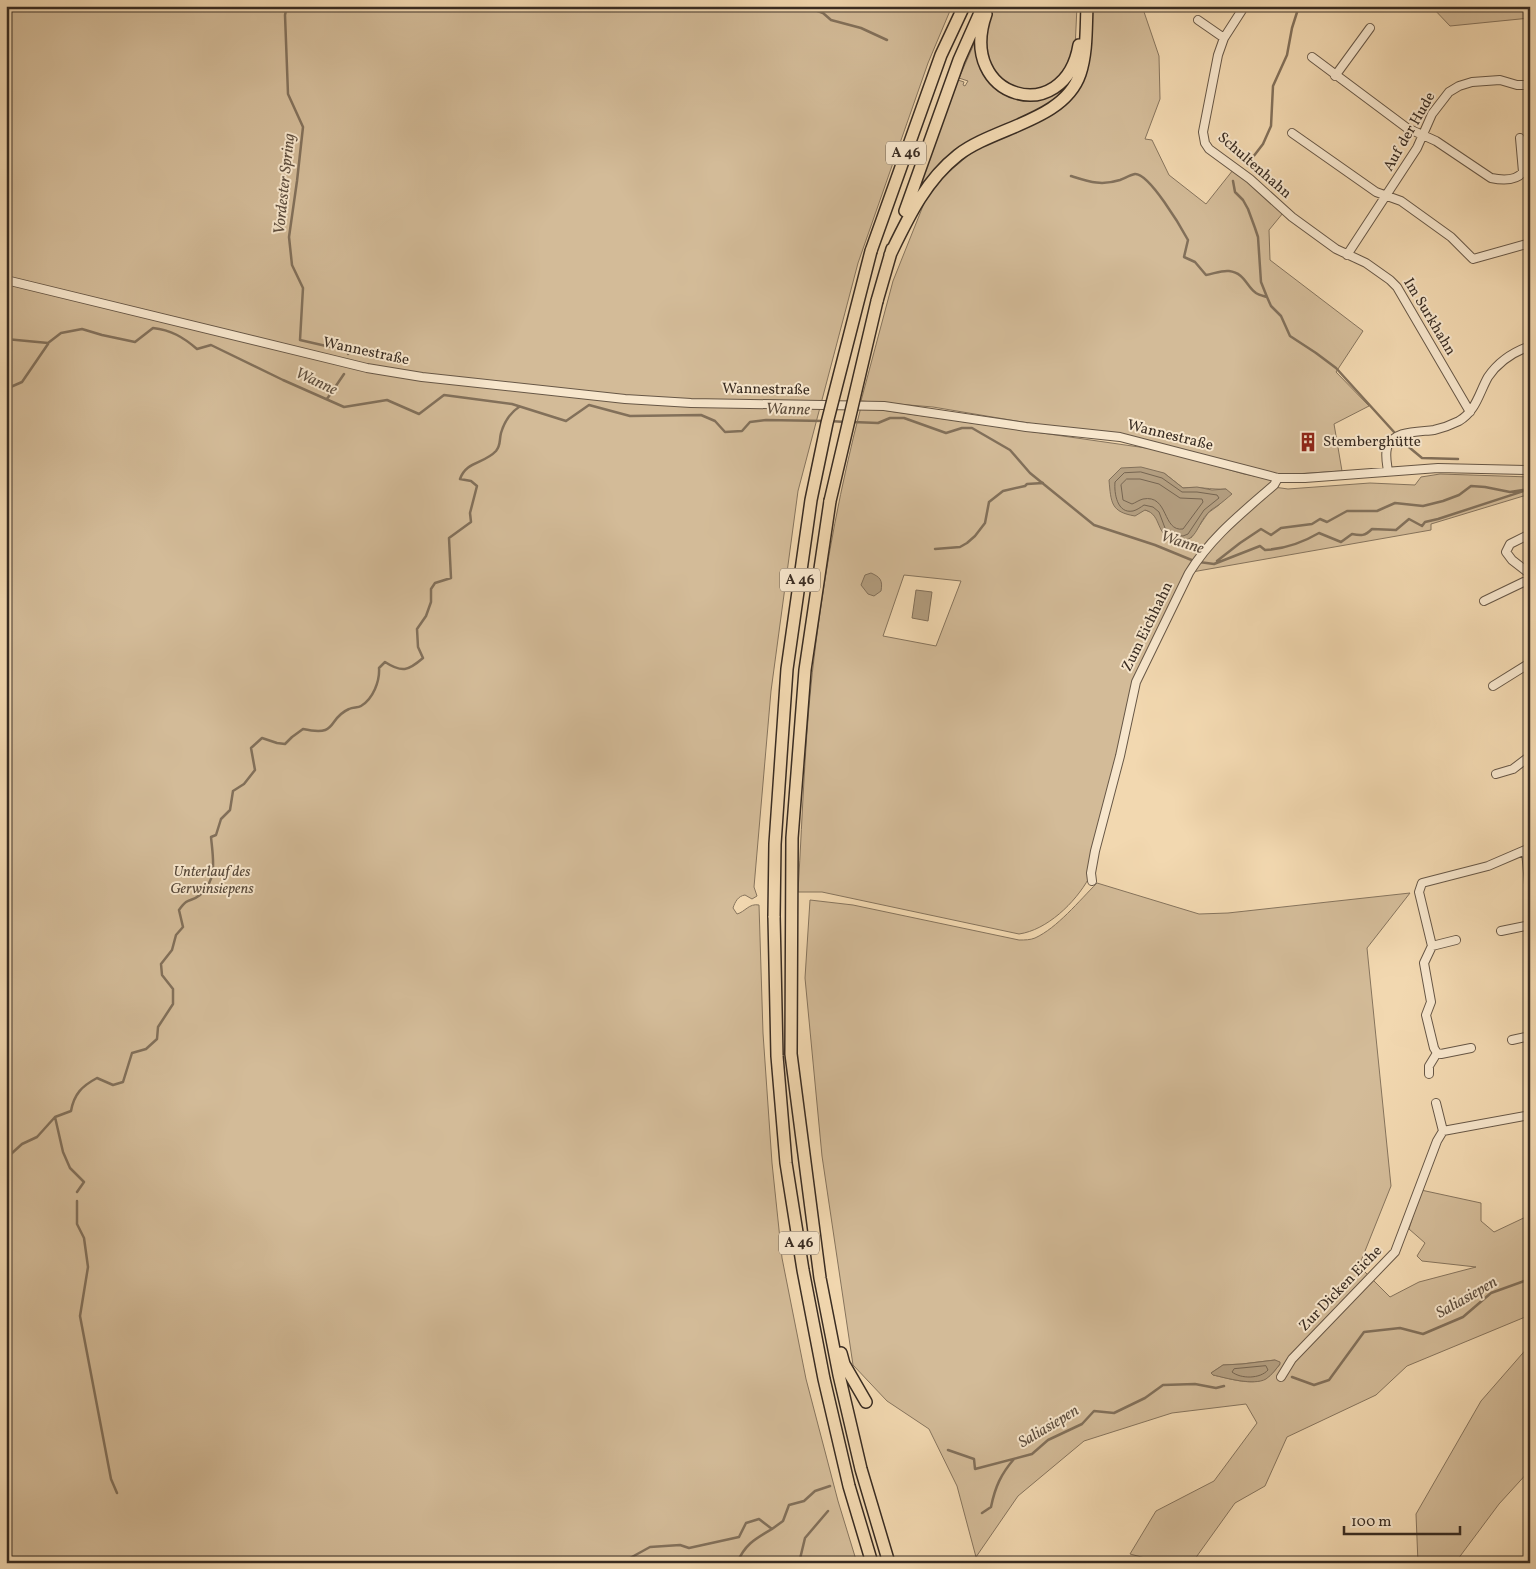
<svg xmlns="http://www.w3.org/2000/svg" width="1536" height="1569" font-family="Vollkorn,serif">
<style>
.green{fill:#d3bb98;stroke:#86745d;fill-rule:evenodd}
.water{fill:#b39e80;stroke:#82705a}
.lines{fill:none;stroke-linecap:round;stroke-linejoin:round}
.shore{stroke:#766551;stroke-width:1}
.stream{stroke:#82705a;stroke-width:2.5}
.minor-casing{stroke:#675746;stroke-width:10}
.highway-casing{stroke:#392c22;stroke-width:14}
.minor{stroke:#f7e6cc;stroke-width:8}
.highway{stroke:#f2d8b0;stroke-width:11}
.highway-bridge-casing{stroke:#392c22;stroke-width:14;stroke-linecap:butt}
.highway-bridge{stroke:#f2d8b0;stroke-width:11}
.labels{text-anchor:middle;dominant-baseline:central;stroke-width:4;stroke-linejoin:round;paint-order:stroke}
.shield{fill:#f7e6cc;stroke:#726455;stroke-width:1}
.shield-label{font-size:14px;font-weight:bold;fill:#392c22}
.street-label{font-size:15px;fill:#392c22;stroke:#f7e6cc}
.poi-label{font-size:15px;fill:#392c22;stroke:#f7e6cc;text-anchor:start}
.park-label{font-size:15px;font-style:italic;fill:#58493a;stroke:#f7e6cc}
.water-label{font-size:16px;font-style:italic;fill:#5e4e3e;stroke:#f7e6cc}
</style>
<rect width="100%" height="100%" fill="#f2d8b0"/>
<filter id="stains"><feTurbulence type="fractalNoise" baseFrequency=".004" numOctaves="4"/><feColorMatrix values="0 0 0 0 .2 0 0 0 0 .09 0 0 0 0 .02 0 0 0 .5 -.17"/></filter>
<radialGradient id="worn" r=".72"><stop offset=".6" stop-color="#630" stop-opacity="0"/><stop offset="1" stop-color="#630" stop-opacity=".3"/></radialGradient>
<path class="green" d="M6 6H952L928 63 858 263 798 491 771 691 754 887 757 896 752 899 745 895C738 896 735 902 733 908L737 914C745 912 749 903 759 905L763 1033 772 1163 782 1258 806 1379 838 1501 857 1563H6Z
M993 6H1077L1075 49 1068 70 1043 90 1024 92 994 75C985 44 981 37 993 6Z
M1090 6H1142L1159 56 1160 99 1145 139 1152 140 1169 175 1206 204 1233 170 1250 183 1283 213 1269 230 1270 260 1363 331 1336 372 1369 406 1334 424 1342 471 1278 475 1142 439 1040 425 933 407 861 401 893 281 925 201 943 177 970 154 1071 96Z
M1431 6H1530V18L1450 26Z
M977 37 983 69 1035 98 1077 64 1067 91 1041 110 998 128 915 195 958 80 964 82 963 85 965 86 968 81 959 78Z
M861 407 1160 450 1244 474 1275 480 1214 536 1197 554 1133 682 1089 878C1075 903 1047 930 1019 934L822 892H798C803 809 805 724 816 642 826 563 841 484 861 407ZM1164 473 1183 488C1198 486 1211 490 1226 489V498L1219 505 1208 513 1191 538 1151 512 1145 510ZM904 575 961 581 936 646 883 636Z
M1440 474 1530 477V494L1431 524V530L1192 572 1219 537 1274 487 1288 489 1370 483 1415 485 1421 477Z
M1097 883 1199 914 1228 913 1410 893 1367 948 1391 1186 1359 1266 1390 1297 1419 1282 1476 1267 1422 1261 1417 1256 1425 1243 1409 1229 1421 1190 1481 1203V1221L1494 1232 1530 1215V1315L1407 1366 1376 1395 1287 1437 1265 1486 1235 1503 1192 1563H1164L1130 1554 1156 1511 1214 1481 1257 1423 1246 1404 1172 1413 1084 1441 1018 1496 976 1557 957 1486 929 1429 887 1401 853 1365 822 1156 805 978 810 900 853 905 1019 940C1025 940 1030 940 1035 938 1057 928 1079 901 1097 883ZM1275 1360 1280 1364C1277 1368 1273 1373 1269 1376 1255 1388 1229 1378 1213 1375L1211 1373 1223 1365 1242 1364Z
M1530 1341V1470L1499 1504 1455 1563H1418L1416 1514 1481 1401 1529 1346Z"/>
<path class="water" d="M1141 467 1164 473 1183 488 1197 487 1212 490 1226 489 1232 494C1227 498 1223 502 1217 506 1214 508 1210 510 1208 513 1196 525 1197 544 1176 540 1154 536 1163 515 1145 510L1135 516C1111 512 1111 503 1109 480L1121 468Z
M871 573C880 577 883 580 881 591L874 596 868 594 861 585 865 575Z
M916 590 932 592 928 621 912 618Z
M1275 1360 1280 1362V1364C1276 1369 1272 1375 1266 1379 1254 1386 1226 1378 1213 1375L1211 1373 1223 1365 1242 1364Z"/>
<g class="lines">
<path class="shore" d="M1141 472 1162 478 1182 492H1197L1217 495 1219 498 1204 510 1188 534 1183 536 1174 535 1165 528 1159 512 1153 507 1144 505C1141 507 1137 510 1133 511 1117 514 1114 493 1115 482L1124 473Z
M1127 479H1140L1159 484 1180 498 1202 499 1203 502 1183 529C1162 532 1169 494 1143 499 1139 500 1135 503 1132 504L1123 500 1121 485Z
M1266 1366 1268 1370C1260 1379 1241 1379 1232 1372L1234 1369Z"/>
<path class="stream" d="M287 6 285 15 288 94 303 127 297 181 289 237 292 265 303 288 300 340 348 351V354
M804 6 823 13 831 20 861 28 887 40
M1250 159 1253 157 1263 144 1271 126 1273 86 1287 55 1292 28 1299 6
M1071 176C1090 182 1101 186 1120 180 1125 178 1130 175 1135 174 1149 173 1181 227 1188 240L1184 257 1195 262 1206 275C1213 274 1222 270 1229 271 1245 273 1246 286 1256 293 1259 295 1264 296 1267 297L1271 306 1281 316 1290 336 1316 353 1336 368 1394 432
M1233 181 1235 192 1243 200 1248 209 1255 228 1258 237 1261 282 1267 297
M6 339 48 343 61 333 82 329 102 335 135 342 153 328C171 330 183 337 197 349L211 345 283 380 344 407 387 400 419 414 444 395 512 404 566 421 589 405 630 416 701 415 715 421 725 432 742 431 750 422 766 420 825 421
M6 389 22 382 48 344
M327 399 344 374
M830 421 845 422
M853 422 878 423 890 418H904L946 433 962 428H972L1010 450 1030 473 1094 525 1155 545 1194 561
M1404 443 1422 458 1458 459
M935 549 960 547 967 543 975 536 985 523 989 502 1003 491 1025 486 1027 484 1043 483
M1217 561 1240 543 1261 529 1271 535 1281 528 1312 524 1320 519 1327 522 1347 511H1377L1395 503 1423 506 1443 501 1459 495 1471 486 1485 487 1510 492 1529 489
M1199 562 1214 564 1260 546 1265 550C1284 549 1302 543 1319 533L1341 542 1352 534C1361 536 1365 536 1372 529L1396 530 1409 519 1422 526 1425 522 1438 519 1530 489
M55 1117 63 1152 70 1168 84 1182 77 1192
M6 1161 11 1154 22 1144 37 1137 55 1117 71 1111C74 1094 82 1086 97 1078L113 1085 123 1082 132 1053 146 1049 157 1039 158 1027 173 1004V989L162 975 161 964 172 950 176 935 183 927 179 910C189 896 190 903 200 895 218 880 213 858 211 837L216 835 221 819 230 810 233 791 244 784 255 770 251 748 262 738 277 743 285 744 292 737 303 729C340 737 326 719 349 709 353 707 358 708 361 706 373 699 380 681 379 668L385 662C402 673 408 671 423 658L418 647 417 629 426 616 431 602V589L435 583 451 578 449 538 471 522 470 513 477 486 471 481 460 479C466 461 484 464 496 451 501 445 499 441 501 433 504 423 510 413 519 407
M77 1201V1224L84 1238 88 1267 80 1316 111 1479 117 1493
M1292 1377 1314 1385 1329 1380 1364 1332 1400 1328 1423 1334 1463 1317 1491 1293 1530 1279
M948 1450 974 1459 975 1469 1032 1454 1048 1440 1082 1424 1094 1411 1114 1413 1145 1398 1163 1385 1195 1384 1216 1388 1224 1386
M982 1513 991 1507C995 1487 1001 1474 1014 1459
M621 1563 650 1547 680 1545 689 1548 739 1537 746 1523 759 1519 772 1529 783 1521 789 1505 804 1501 815 1491 830 1486
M737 1563C745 1544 755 1539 772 1529
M799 1563 805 1538 828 1511"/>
<defs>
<path id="minor" d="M1242 10 1224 38 1218 55 1203 132 1205 143 1209 149 1250 179 1292 217 1336 249 1366 263 1390 280 1397 287 1470 412
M1198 20 1224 38
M1312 57 1407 128 1436 141 1491 178C1501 180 1516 181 1523 172L1520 138
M1335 76 1370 28
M1292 133 1376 192 1401 201 1451 237 1473 259 1530 243
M1347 255 1417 148 1432 114 1449 92 1459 86 1472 82 1500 80 1517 85H1530
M6 280 367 368 422 377 625 399 691 403 884 406 1026 427 1120 437 1278 478H1305L1438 468 1530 470
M1388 471C1387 464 1385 456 1387 448 1392 430 1420 432 1434 430 1443 428 1451 425 1459 421 1476 411 1479 393 1488 377 1498 362 1513 352 1530 346
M1530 534 1510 544 1506 552 1512 560 1530 574
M1484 601 1530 579
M1493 686 1530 663
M1496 774 1513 769 1530 756
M1526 850 1530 896
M1092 881 1091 873 1095 851 1120 756 1136 682 1189 573C1211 537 1242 513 1274 485L1278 478
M1501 931 1530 925
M1432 946 1456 940
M1512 1040 1530 1036
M1471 1048 1441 1054 1437 1053 1434 1048 1426 1015 1431 1002 1424 963 1432 946 1419 892 1422 883 1488 866 1530 848
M1429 1074V1066L1437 1053
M1436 1103 1443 1131
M1281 1377 1292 1359 1395 1252 1437 1141 1443 1131 1530 1115"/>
<path id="highway" d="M986 14C956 99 1065 129 1079 45
M905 211 959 60 983 6
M871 251 941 55 964 6
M890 255C908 218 925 181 958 155 994 127 1064 121 1080 74 1087 53 1086 29 1087 6
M877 301 892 249
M830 501 805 670 792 838 791 1054 820 1278 839 1375 861 1469 889 1563
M774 916 777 1056 786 1163 803 1270 824 1379 849 1486 872 1563
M841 1353 844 1364 866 1402"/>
</defs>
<use href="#minor" class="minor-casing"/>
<use href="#highway" class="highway-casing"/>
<use href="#minor" class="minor"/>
<use href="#highway" class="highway"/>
<defs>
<path id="highway-bridge" d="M830 501 877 301
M774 916 775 844 787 669 811 500 827 423 871 251"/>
</defs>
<use href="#highway-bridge" class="highway-bridge-casing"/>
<use href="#highway-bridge" class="highway-bridge"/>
</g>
<defs>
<symbol id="building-bare" viewBox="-9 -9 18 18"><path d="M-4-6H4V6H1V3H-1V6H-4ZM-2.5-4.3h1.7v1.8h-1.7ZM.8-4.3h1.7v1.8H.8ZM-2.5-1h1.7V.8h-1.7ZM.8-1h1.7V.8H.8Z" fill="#8f2418" stroke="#f7e6cc" stroke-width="2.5" paint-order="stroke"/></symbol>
</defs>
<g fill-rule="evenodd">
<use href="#building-bare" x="1294" y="428" width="28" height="28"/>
</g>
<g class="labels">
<g class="shield">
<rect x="886" y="141.5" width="40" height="23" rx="4"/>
<rect x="780" y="568.5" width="40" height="23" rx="4"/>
<rect x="779" y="1231.5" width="40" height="23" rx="4"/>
</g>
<g class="shield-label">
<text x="906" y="153">A 46</text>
<text x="800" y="580">A 46</text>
<text x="799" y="1243">A 46</text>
</g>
<g class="street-label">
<text transform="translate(1410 132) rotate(-60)">Auf der Hude</text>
<text transform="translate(1254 166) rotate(41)">Schultenhahn</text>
<text transform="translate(1429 317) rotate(59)">Im Surkhahn</text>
<text transform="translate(366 352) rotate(12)">Wannestraße</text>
<text transform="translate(766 390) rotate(1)">Wannestraße</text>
<text transform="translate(1170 436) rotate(14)">Wannestraße</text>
<text transform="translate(1148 627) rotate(-64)">Zum Eichhahn</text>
<text transform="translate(1341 1289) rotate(-46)">Zur Dicken Eiche</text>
</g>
<g class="poi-label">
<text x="1323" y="442">Stemberghütte</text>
</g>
<g class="park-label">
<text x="212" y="872">Unterlauf des<tspan x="212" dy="17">Gerwinsiepens</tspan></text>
</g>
<g class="water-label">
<text transform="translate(285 184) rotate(-84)">Vordester Spring</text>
<text transform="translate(316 382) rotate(25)">Wanne</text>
<text transform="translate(788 410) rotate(1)">Wanne</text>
<text transform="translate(1182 543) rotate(18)">Wanne</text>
<text transform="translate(1467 1298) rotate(-30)">Saliasiepen</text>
<text transform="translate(1049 1427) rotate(-31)">Saliasiepen</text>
</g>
</g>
<rect width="1536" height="1569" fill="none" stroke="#f2d8b0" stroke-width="25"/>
<rect x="8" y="8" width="1521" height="1554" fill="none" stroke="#392c22" stroke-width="2.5"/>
<rect x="12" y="12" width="1511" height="1544" fill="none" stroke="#392c22"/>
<path d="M1344 1526v8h116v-8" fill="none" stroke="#392c22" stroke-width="2.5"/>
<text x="1351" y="1526" font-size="15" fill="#392c22" stroke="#f7e6cc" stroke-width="4" paint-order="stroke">100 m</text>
<rect width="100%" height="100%" filter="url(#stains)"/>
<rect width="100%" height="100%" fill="url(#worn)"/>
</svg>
